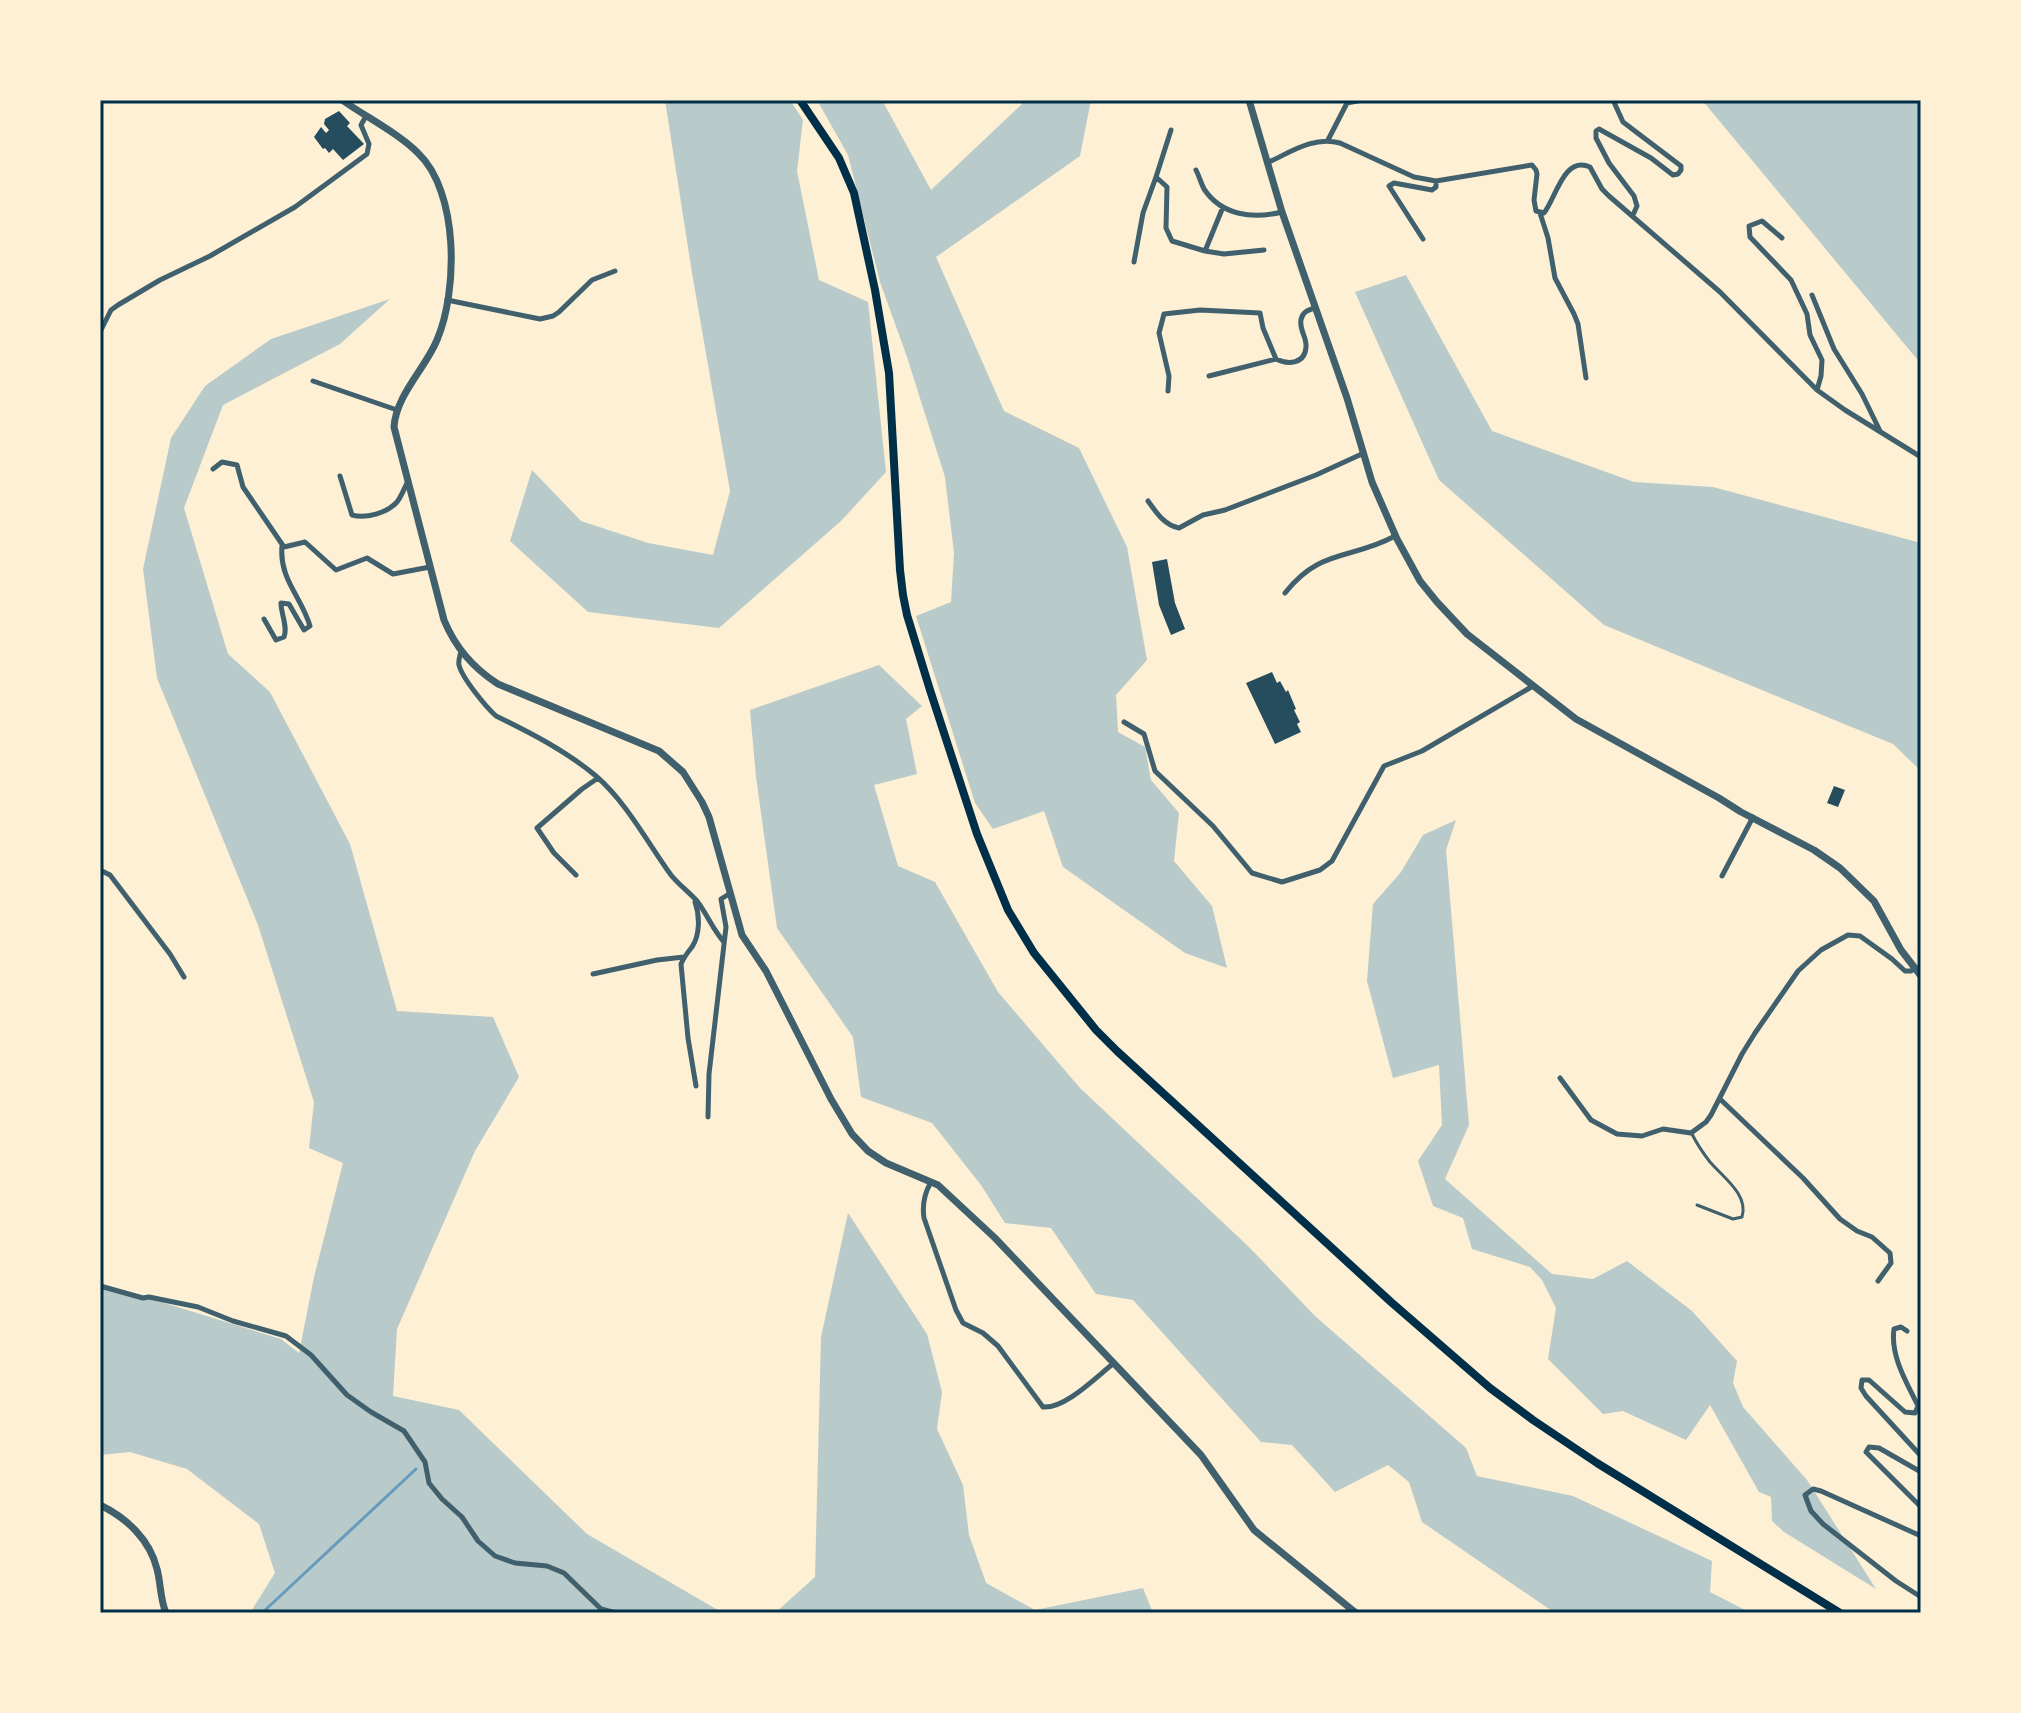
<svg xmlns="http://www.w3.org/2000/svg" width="2021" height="1713" font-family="'Open Sans',sans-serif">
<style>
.green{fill:#b9caca}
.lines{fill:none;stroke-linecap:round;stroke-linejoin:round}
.stream{stroke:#669bbc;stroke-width:3}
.building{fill:#264d5e}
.service{stroke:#3f606c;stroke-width:3}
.minor{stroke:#3f606c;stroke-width:5}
.tertiary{stroke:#3f606c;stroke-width:7}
.secondary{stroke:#003049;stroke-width:8}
.neatline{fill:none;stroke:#003049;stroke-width:3}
</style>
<rect width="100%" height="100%" fill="#fdf0d5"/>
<path class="green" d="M665 100H790L803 120 797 171 819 280 868 302 886 472 841 521 719 628 588 612 510 541 532 470 581 521 648 543 713 555 730 491 692 273Z
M817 100H882L931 190 1022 104V100H1091L1080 156 936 257 1004 411 1079 448 1127 547 1147 660 1116 695 1118 732 1145 747 1151 780 1179 813 1174 861 1212 906 1227 968 1185 953 1063 867 1044 811 993 829 975 803 916 616 951 602 954 553 945 477 907 357 880 282 848 155Z
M1702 100H1921V364Z
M1406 275 1492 431 1634 482 1713 487 1921 543V771L1893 744 1604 625 1439 480 1355 292Z
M390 299 340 344 223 405 184 508 228 654 270 692 350 844 397 1011 493 1017 519 1077 475 1151 397 1329 393 1396 459 1410 587 1534 723 1613H250L275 1573 259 1524 187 1469 130 1452 100 1455V1283L281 1339 299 1353 314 1277 343 1163 309 1148 314 1102 258 925 157 678 143 569 171 438 205 386 271 339Z
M879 665 922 706 906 719 917 774 874 785 898 866 935 882 998 992 1080 1088 1249 1247 1315 1316 1466 1448 1477 1476 1573 1496 1712 1561 1710 1592 1751 1613H1555L1422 1522 1409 1482 1388 1465 1335 1492 1292 1445 1261 1442 1133 1300 1096 1294 1051 1228 1005 1223 981 1185 932 1123 861 1097 853 1037 777 928 756 777 750 710Z
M1456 820 1446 850 1469 1125 1445 1179 1552 1274 1593 1279 1627 1261 1692 1311 1737 1361 1733 1383 1743 1407 1807 1480 1876 1589 1784 1532 1772 1521 1771 1497 1759 1492 1710 1405 1686 1440 1623 1411 1603 1414 1548 1359 1556 1308 1542 1280 1530 1267 1472 1249 1463 1218 1433 1206 1418 1161 1442 1125 1439 1065 1393 1078 1367 981 1373 904 1401 872 1423 835Z
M848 1213 927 1334 942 1392 937 1429 963 1485 969 1535 986 1583 1035 1610 1143 1588 1153 1613H775L815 1577 821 1337Z"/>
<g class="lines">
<path class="stream" d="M262 1613 416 1469"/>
</g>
<path class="building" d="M339 111 350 123 347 126 364 144 343 160 333 149 329 153 325 148 323 149 314 137 321 127 326 133 329 130 324 124 325 119Z
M1167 559 1175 603 1185 629 1171 635 1159 605 1152 562Z
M1272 672 1277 683 1280 681 1286 692 1288 690 1296 709 1294 710 1300 722 1297 724 1301 732 1275 744 1246 683Z
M1834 786 1845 790 1838 807 1827 803Z"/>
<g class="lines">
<path class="service" d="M1692 1134C1697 1144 1703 1153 1710 1162 1723 1177 1749 1195 1742 1217L1733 1219 1697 1205"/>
<path class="minor" d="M1613 100 1623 122 1681 166V170L1678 174 1673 175 1651 158 1599 129 1596 131V138L1609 163 1634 196 1637 206 1633 215
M1171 130 1156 177 1167 187 1166 228 1172 241 1205 251 1224 254 1264 250
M1328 140 1347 103 1362 100
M1267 163C1291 152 1313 136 1340 143L1414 177 1436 181 1532 165 1536 170 1537 174 1534 200 1536 211 1544 213C1556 198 1564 155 1590 167L1602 189 1609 196 1720 292 1817 390 1845 410 1921 457
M1196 170C1199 176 1201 183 1204 189 1222 216 1253 219 1282 212
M1540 213 1548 238 1555 278 1574 314 1578 324 1586 378
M1782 238 1762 221 1749 226 1750 237 1791 280 1807 314 1810 335 1822 360 1821 376 1817 390
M1423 239 1389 186 1394 183 1432 190 1436 187V181
M1205 251 1223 207
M1134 262 1143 213 1156 177
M1812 295 1834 349 1862 394 1880 431
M447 300 540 319 553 316 559 312 592 280 615 271
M100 332 111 310 118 305 160 280 210 256 295 207 367 154 369 144 361 125 366 116
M1209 376 1276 359
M313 381 397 410
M1168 391 1169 376 1159 333 1164 314 1200 310 1260 313 1263 328 1276 359C1288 365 1305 364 1306 347 1307 337 1299 330 1301 320 1302 312 1308 310 1315 308
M213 469 222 462 237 465 243 487 284 547 305 542 336 570 367 558 393 574 430 567
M340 476 352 515C366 519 387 513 397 502 401 497 404 489 407 483
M1148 501C1156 512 1164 525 1179 528L1203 515 1225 510 1316 475 1364 453
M1285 593C1320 548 1351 560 1395 536
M264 619 276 640 284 637C288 627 281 614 281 603L289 604 304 630 310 626C301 596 279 579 282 546
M461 651C460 656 458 661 459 665 462 678 486 707 496 716 531 733 566 751 596 776 627 803 647 842 671 875 678 884 689 892 697 901 707 914 713 930 724 942
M1124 722 1144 734 1155 771 1213 826 1252 873 1282 882 1320 870 1332 861 1384 766 1422 751 1533 686
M100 870 110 875 170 954 184 977
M576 875 554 853 537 828 582 789 598 778
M1722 876 1753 817
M695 902C700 916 700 935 692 947 687 953 684 957 681 964L688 1038 696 1086
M593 974 657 960 684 957
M1560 1078 1591 1120 1617 1134 1642 1136 1663 1129 1691 1133 1706 1122 1711 1115 1742 1054 1755 1033 1798 971 1821 950 1848 935 1860 936 1892 959 1905 971H1911L1915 968
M1720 1099 1803 1178 1840 1219 1857 1231 1872 1237 1890 1253 1891 1263 1878 1281
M708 1117 709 1074 726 927 721 899 729 894
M931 1182C924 1194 922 1205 924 1218L956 1310 963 1323 983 1333 998 1346 1043 1407C1065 1409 1096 1377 1114 1363
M100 1286 143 1298 149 1297 198 1307 233 1321 286 1336 311 1355 347 1395 371 1412 404 1431 425 1462 429 1483 442 1499 462 1517 478 1541 495 1556 515 1563 547 1566 564 1573 601 1609 616 1613
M1907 1331 1901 1327 1894 1329C1890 1356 1907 1383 1918 1406L1915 1413 1905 1412 1869 1380H1862L1861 1388 1866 1396 1921 1456
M1921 1472 1879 1448 1869 1447 1866 1452 1921 1507
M1921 1536 1821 1491 1813 1489 1805 1495 1811 1511 1823 1524 1896 1581 1921 1597"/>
<path class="tertiary" d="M342 100C366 117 398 133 418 153 459 192 458 291 437 340 425 369 396 395 394 427L444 620C455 647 473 668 498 684L659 751 683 772 702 802 709 817 742 935 766 971 831 1099 852 1134 868 1151 886 1163 938 1185 995 1238 1201 1455 1254 1530 1356 1613
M1249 100 1282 212 1347 398 1372 482 1397 539 1420 581 1437 602 1467 634 1576 719 1719 798 1741 812 1814 850 1840 868 1874 901 1901 950 1921 976
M100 1505C127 1518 150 1540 157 1569 161 1584 160 1599 166 1613"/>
<path class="secondary" d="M800 100 839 158 854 193 875 290 889 373 900 570 903 595 907 615 930 690 977 834 1008 910 1034 953 1096 1030 1117 1051 1391 1302 1490 1388 1533 1420 1597 1463 1840 1613"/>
</g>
<rect width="2021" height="1713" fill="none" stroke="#fdf0d5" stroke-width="204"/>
<rect x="102" y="102" width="1817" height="1509" class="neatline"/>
</svg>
